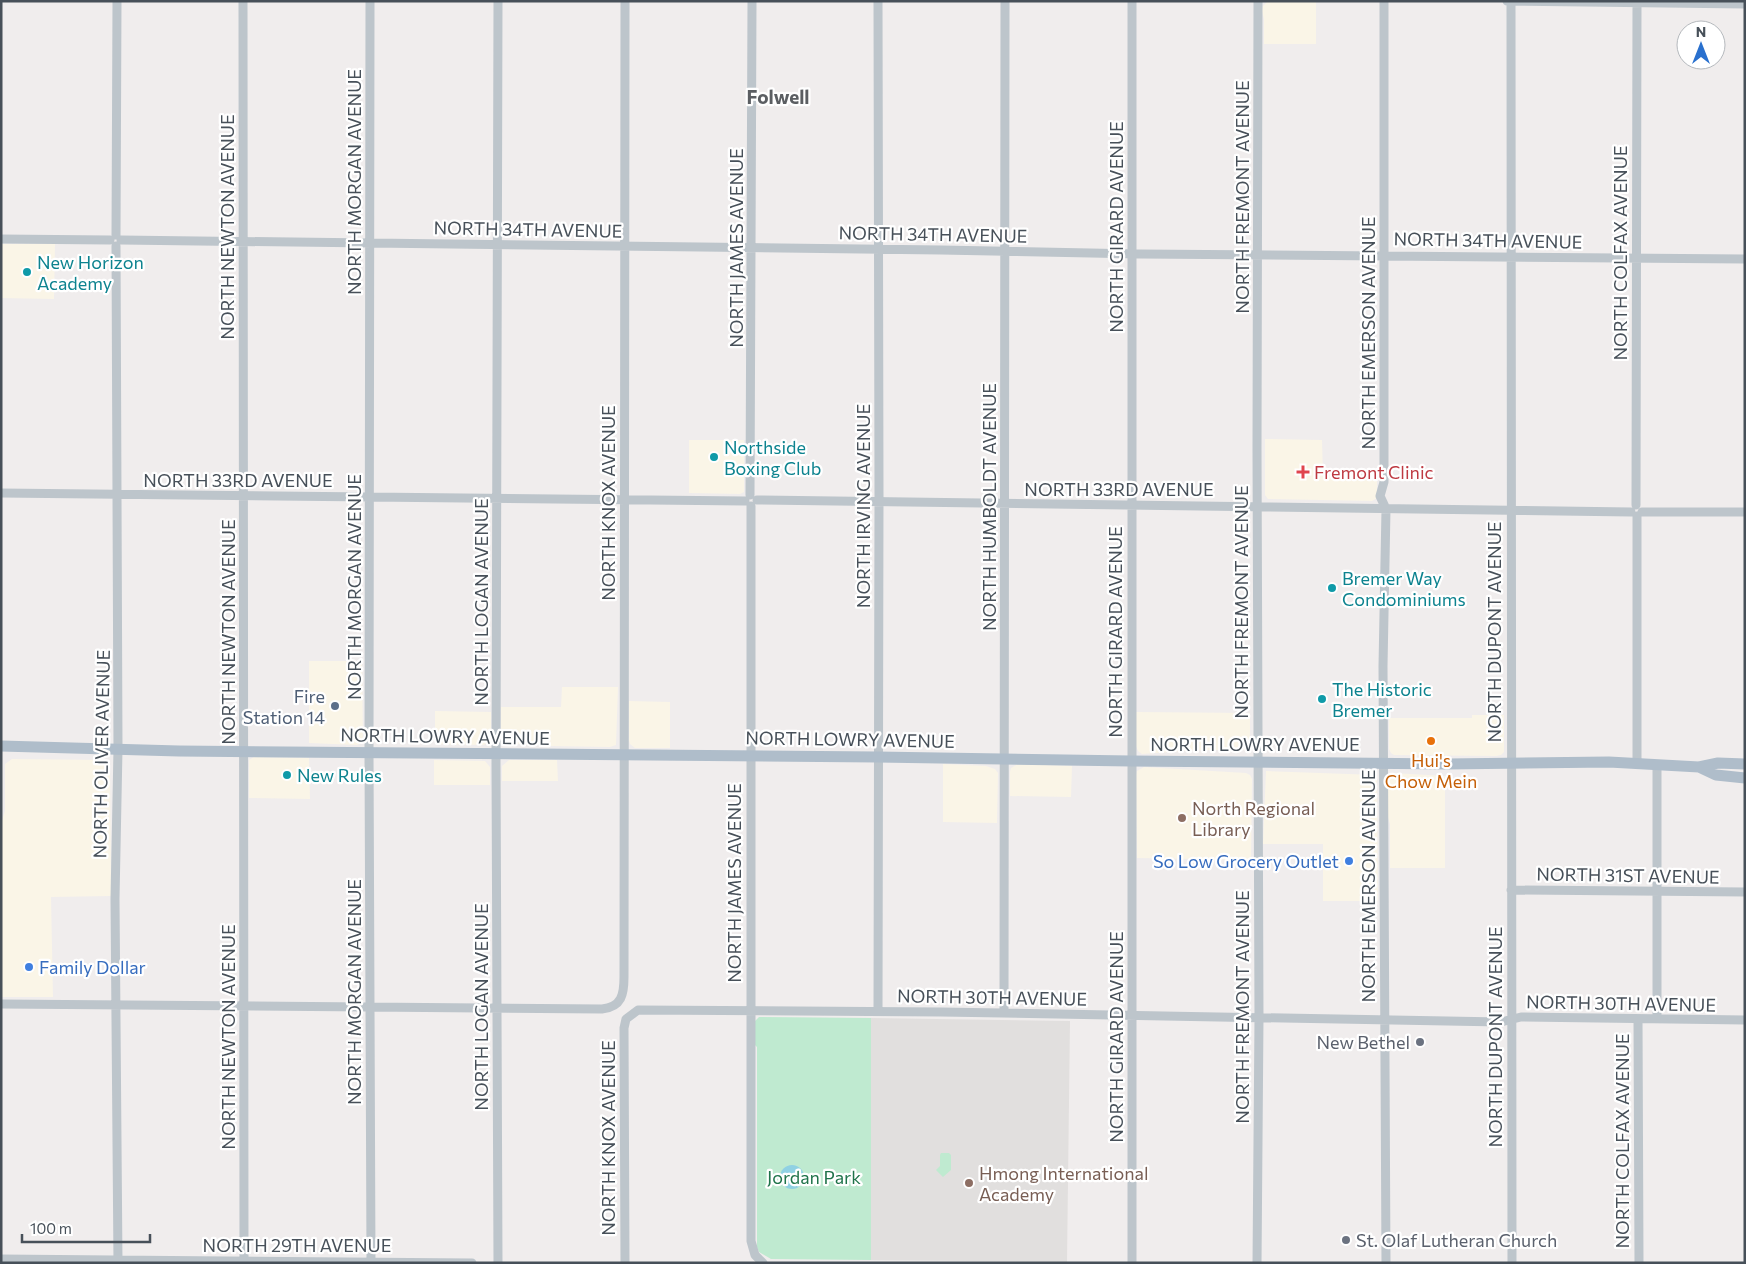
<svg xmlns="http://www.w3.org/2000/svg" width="1746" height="1264" font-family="Commissioner,sans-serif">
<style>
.commercial{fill:#faf5e7}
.education{fill:#e1dfde}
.green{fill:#bfead0}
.water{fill:#90d1e3}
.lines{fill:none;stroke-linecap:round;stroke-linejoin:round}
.minor{stroke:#bdc5cb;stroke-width:9}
.major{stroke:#afbdca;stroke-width:11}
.culture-dot{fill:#0f9aa8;stroke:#fff;stroke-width:2}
.health-dot{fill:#e0444e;stroke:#fff;stroke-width:2}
.service-dot{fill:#5c6f8a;stroke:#fff;stroke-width:2}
.food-dot{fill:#e8710a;stroke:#fff;stroke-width:2}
.education-dot{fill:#8d6e63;stroke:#fff;stroke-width:2}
.shop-dot{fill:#3f7fe0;stroke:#fff;stroke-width:2}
.worship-dot{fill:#6b7280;stroke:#fff;stroke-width:2}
.labels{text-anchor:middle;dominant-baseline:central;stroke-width:4.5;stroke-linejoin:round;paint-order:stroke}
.street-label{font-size:18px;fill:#475059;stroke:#fff}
.culture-label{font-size:18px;fill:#0d838f;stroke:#fff;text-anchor:start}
.health-label{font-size:18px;fill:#be3a42;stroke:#fff;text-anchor:start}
.service-label{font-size:18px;fill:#4e5e75;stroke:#fff;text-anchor:end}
.food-label{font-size:18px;fill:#c56008;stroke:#fff}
.education-label{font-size:18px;fill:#785e54;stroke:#fff;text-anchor:start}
.shop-label{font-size:18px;fill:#366cbe;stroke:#fff;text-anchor:end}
.worship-label{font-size:18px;fill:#5b616d;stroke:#fff;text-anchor:end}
.park-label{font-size:18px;fill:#1f734a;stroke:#fff}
.neighbourhood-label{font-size:19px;font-weight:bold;fill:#5b5e62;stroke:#fff}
</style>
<rect width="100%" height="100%" fill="#f0eded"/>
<path class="commercial" d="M1268 1 1316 2V44H1264V19L1262 11 1263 6Z
M1 244H55L54 299 1 298Z
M1265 439 1322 440 1323 476H1377V498L1372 501 1268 499 1265 495Z
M689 440H744V492L740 494 689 493Z
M309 661H362L363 742 357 745 309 743Z
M562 687H618L616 745 610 747 548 746 538 744H508L503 741 501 736V707H561Z
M629 701 670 702V748H635L630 744 629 740Z
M435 711 491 712V736L488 743 483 745 435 744Z
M1136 712 1250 713V746L1249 749 1245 750H1198L1142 754 1138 751 1136 746Z
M1472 715H1504V752L1501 755 1496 756 1394 755 1391 753 1389 749V718H1472Z
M254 757 309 758 310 799 249 798V760Z
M12 759 105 760 109 763 110 768 111 896 51 897 53 997H1V824L5 811V764Z
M434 760 485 761 490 767V785H434Z
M509 760H557L558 781H502V766Z
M943 764 986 766 995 769 998 773 997 823 943 822Z
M1018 764 1072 766 1071 797 1010 796V772L1011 768Z
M1144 767 1246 773 1250 775 1252 779 1251 860 1137 858 1136 775 1137 771Z
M1266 771 1377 775 1378 901H1323V844H1263Z
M1393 773 1445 776V868H1390V824L1387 814 1388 778Z"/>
<path class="education" d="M871 1018 1070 1021 1067 1262 871 1260Z"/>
<path class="green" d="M759 1017 871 1018V1260L771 1259 759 1252 757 1247V1047L754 1044V1022Z
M941 1153H949L951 1155V1170L943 1177 936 1170 940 1166V1155Z"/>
<path class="water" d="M780 1177a12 12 0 1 1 24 0a12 12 0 1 1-24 0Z"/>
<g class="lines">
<path class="minor" d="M243 1 244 1263
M370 1 369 753 371 1263
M498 1 496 764 498 1263
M1132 1V1262
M1384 1V482L1380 496 1386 509 1383 666 1386 1263
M1507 1 1745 4
M1511 1 1512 1263
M116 235 117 1
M1 239 110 240
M121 240 941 250 1140 254 1745 259
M116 246 118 749 115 899 118 1263
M1 493 745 501
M750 495 752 1
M757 500 1631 512
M1636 505 1637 1
M751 506V1241L755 1255 763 1263
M1642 512H1745
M1637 516V762
M1657 765V1019
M1511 890 1745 892
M1 1004 602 1009C622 1007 624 994 624 977L625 1
M878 1011 879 495 878 1
M1004 1013 1005 1
M1638 1019 1639 1263
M1 1259 472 1263
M625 1263 624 1028 626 1019 638 1010 941 1012 1447 1021 1501 1022 1521 1017 1745 1020
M1257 1263 1259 1018 1257 449 1258 1"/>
<path class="major" d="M1 746 179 751 877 757 1131 761 1447 764 1609 762 1699 767 1718 763 1745 764
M1699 767 1716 775 1745 778"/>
</g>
<g class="culture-dot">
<circle cx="27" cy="272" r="5"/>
<circle cx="714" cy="457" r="5"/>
<circle cx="1332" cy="588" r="5"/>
<circle cx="1322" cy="699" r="5"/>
<circle cx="287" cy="775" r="5"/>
</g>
<path class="health-dot" d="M1300.5 464.5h5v5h5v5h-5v5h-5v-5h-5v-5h5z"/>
<circle class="service-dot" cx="335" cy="706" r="5"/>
<circle class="food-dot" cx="1431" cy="741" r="5"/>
<g class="education-dot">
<circle cx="1182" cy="818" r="5"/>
<circle cx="969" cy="1183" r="5"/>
</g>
<g class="shop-dot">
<circle cx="1349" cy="861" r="5"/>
<circle cx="29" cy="967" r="5"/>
</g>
<g class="worship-dot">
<circle cx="1420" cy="1042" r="5"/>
<circle cx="1346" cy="1240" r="5"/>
</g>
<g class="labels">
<g class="street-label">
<text transform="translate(354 182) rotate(-90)">NORTH MORGAN AVENUE</text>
<text transform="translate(1242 197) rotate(-90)">NORTH FREMONT AVENUE</text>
<text transform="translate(227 227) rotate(-90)">NORTH NEWTON AVENUE</text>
<text transform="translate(1116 227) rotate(-90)">NORTH GIRARD AVENUE</text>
<text transform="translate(528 229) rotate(1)">NORTH 34TH AVENUE</text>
<text transform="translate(933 234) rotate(1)">NORTH 34TH AVENUE</text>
<text transform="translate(1488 240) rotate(1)">NORTH 34TH AVENUE</text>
<text transform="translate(736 248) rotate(-90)">NORTH JAMES AVENUE</text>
<text transform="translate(1620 253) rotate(-90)">NORTH COLFAX AVENUE</text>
<text transform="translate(1368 333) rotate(-90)">NORTH EMERSON AVENUE</text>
<text x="238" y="480">NORTH 33RD AVENUE</text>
<text x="1119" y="489">NORTH 33RD AVENUE</text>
<text transform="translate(608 503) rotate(-90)">NORTH KNOX AVENUE</text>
<text transform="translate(863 506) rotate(-90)">NORTH IRVING AVENUE</text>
<text transform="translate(989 507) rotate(-90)">NORTH HUMBOLDT AVENUE</text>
<text transform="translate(354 587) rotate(-90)">NORTH MORGAN AVENUE</text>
<text transform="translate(481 602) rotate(-90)">NORTH LOGAN AVENUE</text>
<text transform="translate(1241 602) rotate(-90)">NORTH FREMONT AVENUE</text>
<text transform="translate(228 632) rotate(-90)">NORTH NEWTON AVENUE</text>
<text transform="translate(1115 632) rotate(-90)">NORTH GIRARD AVENUE</text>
<text transform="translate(1494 632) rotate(-90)">NORTH DUPONT AVENUE</text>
<text transform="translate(445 736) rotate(1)">NORTH LOWRY AVENUE</text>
<text transform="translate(850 739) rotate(1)">NORTH LOWRY AVENUE</text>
<text x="1255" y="744">NORTH LOWRY AVENUE</text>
<text transform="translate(101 754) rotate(-89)">NORTH OLIVER AVENUE</text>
<text transform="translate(1628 875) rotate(1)">NORTH 31ST AVENUE</text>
<text transform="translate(734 883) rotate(-90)">NORTH JAMES AVENUE</text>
<text transform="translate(1368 886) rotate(-90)">NORTH EMERSON AVENUE</text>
<text transform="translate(354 992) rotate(-90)">NORTH MORGAN AVENUE</text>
<text transform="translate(992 997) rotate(1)">NORTH 30TH AVENUE</text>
<text transform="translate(1621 1003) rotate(1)">NORTH 30TH AVENUE</text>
<text transform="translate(481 1007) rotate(-90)">NORTH LOGAN AVENUE</text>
<text transform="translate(1242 1007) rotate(-90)">NORTH FREMONT AVENUE</text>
<text transform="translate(228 1037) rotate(-90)">NORTH NEWTON AVENUE</text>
<text transform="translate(1116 1037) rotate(-90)">NORTH GIRARD AVENUE</text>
<text transform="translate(1495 1037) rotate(-90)">NORTH DUPONT AVENUE</text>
<text transform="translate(608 1138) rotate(-90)">NORTH KNOX AVENUE</text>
<text transform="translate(1622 1141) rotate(-90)">NORTH COLFAX AVENUE</text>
<text x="297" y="1245">NORTH 29TH AVENUE</text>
</g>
<g class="culture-label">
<text x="37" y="262">New Horizon<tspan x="37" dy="21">Academy</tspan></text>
<text x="724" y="447">Northside<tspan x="724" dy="21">Boxing Club</tspan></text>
<text x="1342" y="578">Bremer Way<tspan x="1342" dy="21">Condominiums</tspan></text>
<text x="1332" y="689">The Historic<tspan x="1332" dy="21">Bremer</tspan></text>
<text x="297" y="775">New Rules</text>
</g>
<g class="health-label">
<text x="1314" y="472">Fremont Clinic</text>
</g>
<g class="service-label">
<text x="325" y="696">Fire<tspan x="325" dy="21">Station 14</tspan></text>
</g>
<g class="food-label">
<text x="1431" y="760">Hui's<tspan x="1431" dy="21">Chow Mein</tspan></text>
</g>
<g class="education-label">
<text x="1192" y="808">North Regional<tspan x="1192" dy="21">Library</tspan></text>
<text x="979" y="1173">Hmong International<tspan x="979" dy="21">Academy</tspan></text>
</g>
<g class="shop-label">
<text x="1339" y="861">So Low Grocery Outlet</text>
<text x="39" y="967" text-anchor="start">Family Dollar</text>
</g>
<g class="worship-label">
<text x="1410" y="1042">New Bethel</text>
<text x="1356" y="1240" text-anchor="start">St. Olaf Lutheran Church</text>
</g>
<g class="park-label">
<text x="814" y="1177">Jordan Park</text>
</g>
<g class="neighbourhood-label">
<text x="778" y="96">Folwell</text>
</g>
</g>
<rect width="1746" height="1264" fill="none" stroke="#475059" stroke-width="5"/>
<g transform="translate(1701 45)"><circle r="24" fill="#ffffff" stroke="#b5b9bd"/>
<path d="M0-4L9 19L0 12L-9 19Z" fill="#2970ce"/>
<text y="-8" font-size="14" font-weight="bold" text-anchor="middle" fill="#475059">N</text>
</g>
<path d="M22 1234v8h128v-8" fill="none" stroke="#475059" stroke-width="2.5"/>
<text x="30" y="1234" font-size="15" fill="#475059" stroke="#ffffff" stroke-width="4" paint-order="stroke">100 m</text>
</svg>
